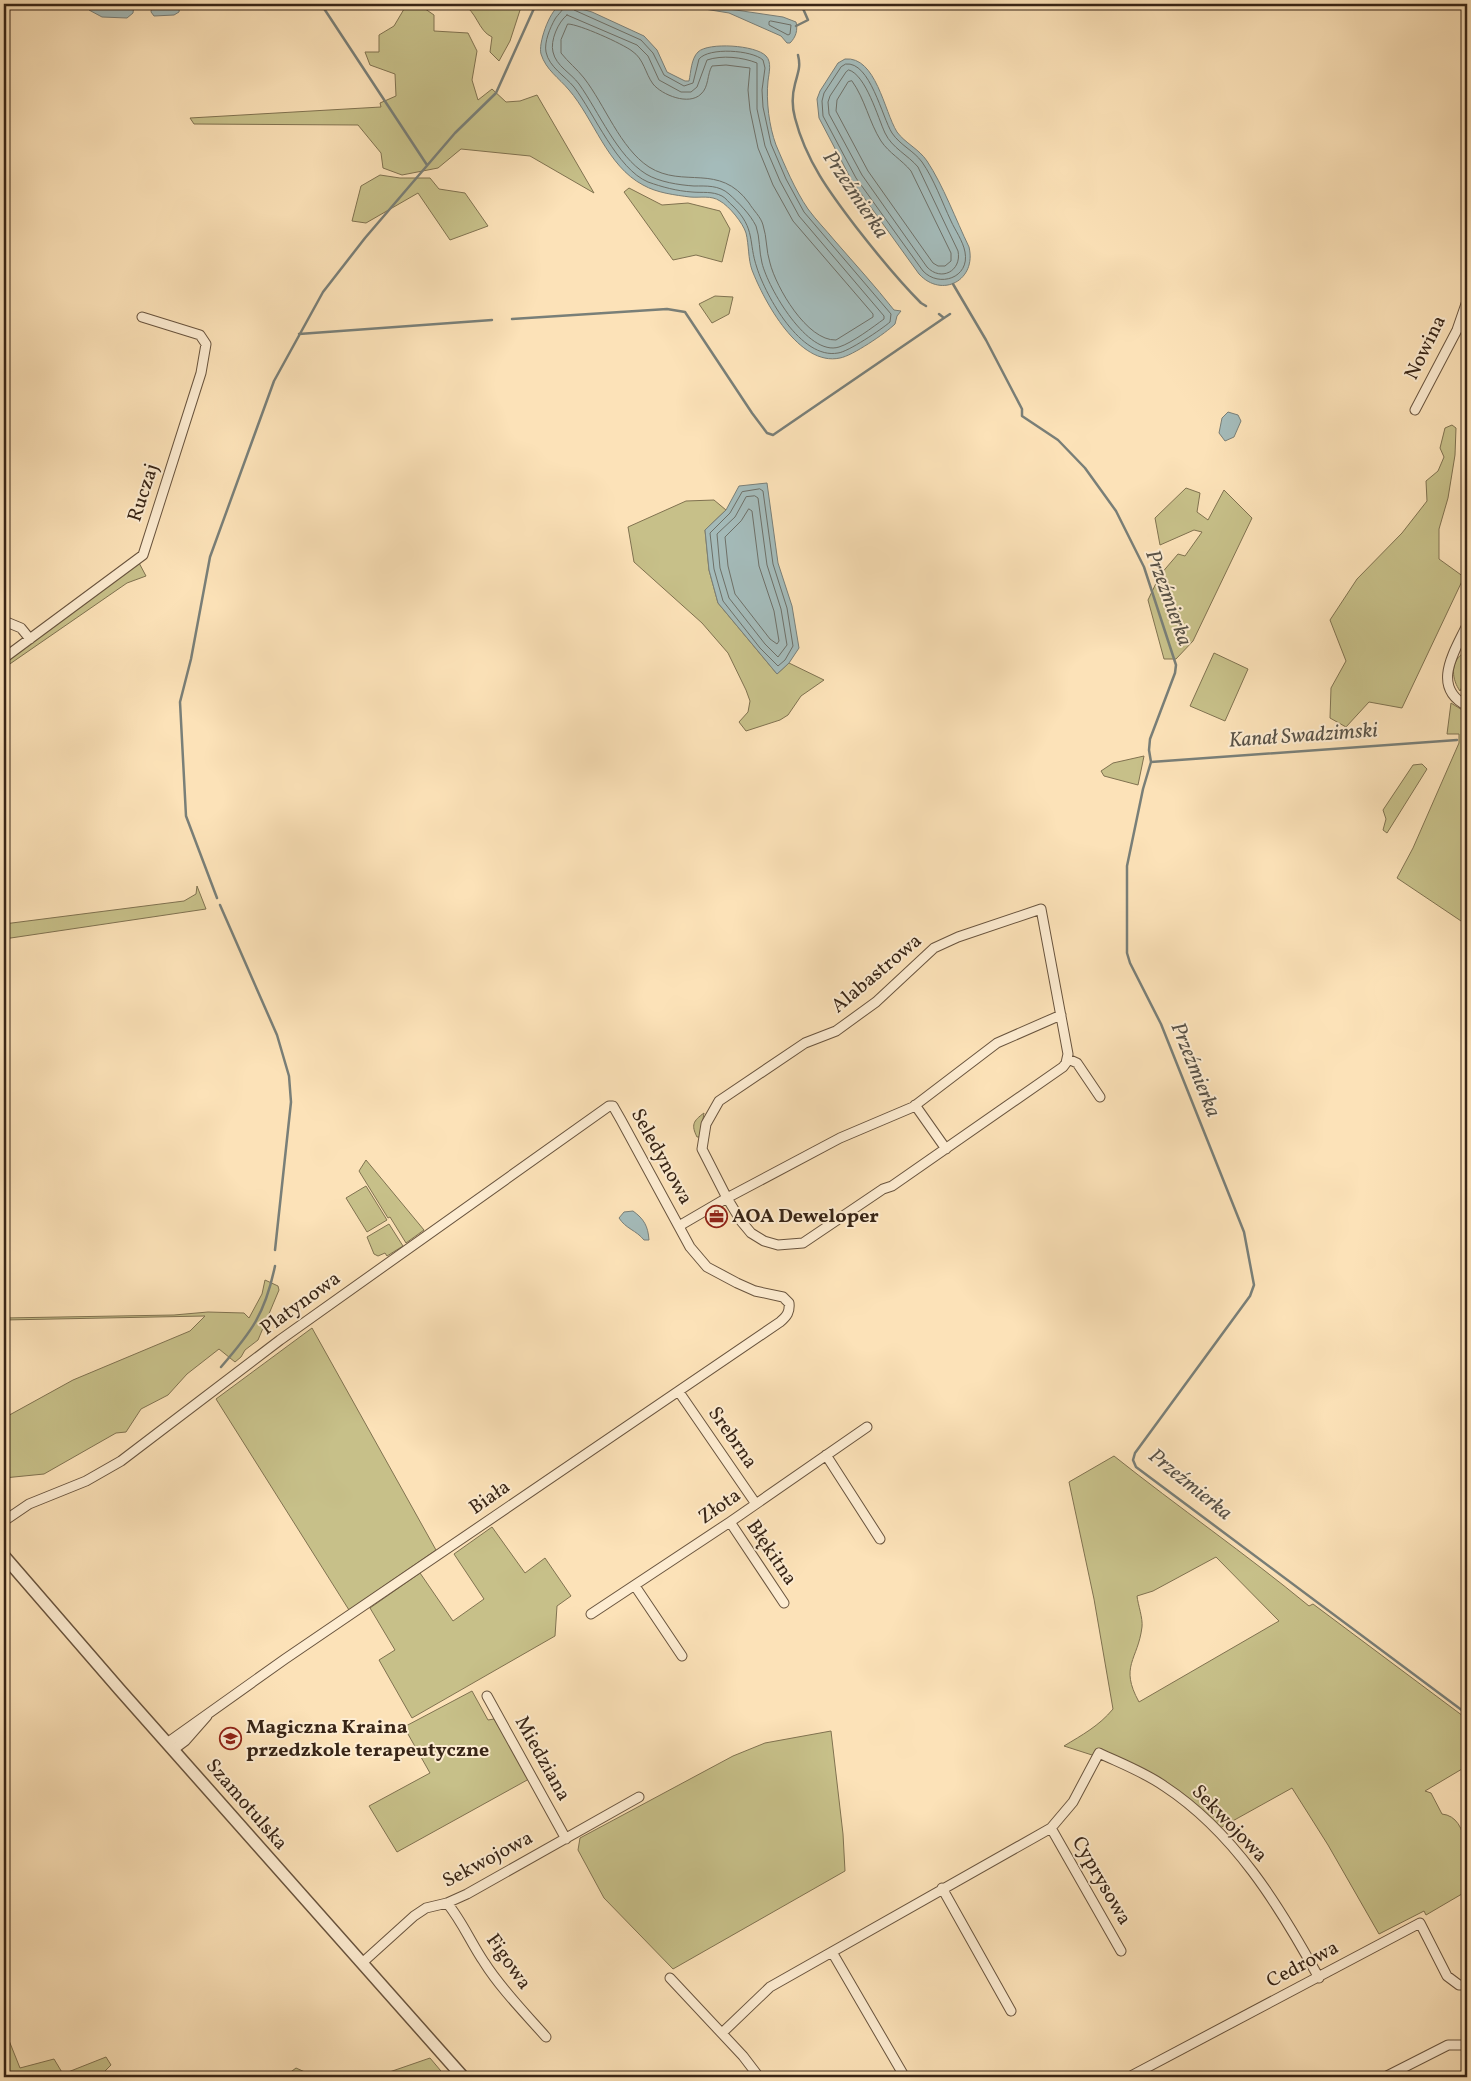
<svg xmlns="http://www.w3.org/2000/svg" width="1471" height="2081" font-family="Vollkorn,serif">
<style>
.green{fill:#c7c089;stroke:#807250;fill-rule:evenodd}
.water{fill:#a4bbba;stroke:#797f78}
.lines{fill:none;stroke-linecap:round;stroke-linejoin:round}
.shore{stroke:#6e7068;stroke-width:1}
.stream{stroke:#797f78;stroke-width:2.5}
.minor-casing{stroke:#69543e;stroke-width:11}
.tertiary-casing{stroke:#69543e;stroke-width:14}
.minor{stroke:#fdecd1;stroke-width:9}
.tertiary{stroke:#fdecd1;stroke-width:11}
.labels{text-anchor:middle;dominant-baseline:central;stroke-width:4;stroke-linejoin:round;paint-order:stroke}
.street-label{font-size:20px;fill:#382516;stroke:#fdecd1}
.poi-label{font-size:20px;font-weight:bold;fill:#382516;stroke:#fdecd1;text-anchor:start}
.water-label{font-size:21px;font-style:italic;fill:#585247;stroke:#fdecd1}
</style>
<rect width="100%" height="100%" fill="#fce2b8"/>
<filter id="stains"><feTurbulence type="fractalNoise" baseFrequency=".004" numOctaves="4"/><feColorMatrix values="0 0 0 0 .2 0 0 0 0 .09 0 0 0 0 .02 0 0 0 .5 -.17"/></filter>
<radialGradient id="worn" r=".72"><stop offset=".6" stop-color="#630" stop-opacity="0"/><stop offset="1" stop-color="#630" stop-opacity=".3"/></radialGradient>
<path class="green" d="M407 4H418L434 15V31L468 33 477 51 472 80 478 100 492 89 506 102 520 101 537 95 594 193 530 156 461 149 438 168 402 175 383 168 381 153 358 125 194 124 190 118 381 107 380 103 396 96 395 74 370 65 365 52H379V35L394 26Z
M462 4H522L510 41 499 61 490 52 492 37C478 31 477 11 462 4Z
M380 175 400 178H430L439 189 465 193 488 226 450 240 418 193 366 223 352 221 361 186Z
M629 188 662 205 688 203 720 211 730 229 722 262 696 255 673 260 624 192Z
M715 296 733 297 729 314 712 323 699 304Z
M1452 425 1456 428 1455 455 1448 498 1439 529V559L1464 577 1402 708 1369 702 1346 727 1330 718 1331 688 1346 661 1330 620 1357 579 1402 533 1427 501 1426 481 1438 471 1444 457 1440 448 1445 428Z
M1186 488 1200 493 1197 512 1208 520 1224 490 1252 518 1193 641 1176 659H1164L1148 600 1160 575 1178 554 1185 556 1202 532 1194 530 1160 545 1155 518Z
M714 500 726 510 705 530 709 570 718 603 777 674 789 663 824 680 801 696 788 715 780 720 746 731 739 722 748 712 750 701 746 690 728 653 702 623 634 562 628 527 686 501Z
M138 561 146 576 127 583 4 668V664Z
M1214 653 1248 669 1225 721 1190 706Z
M1462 654 1467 655V677L1460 691C1452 680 1450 663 1462 654Z
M1451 703 1467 713V925L1397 878 1413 848 1459 743V734H1447Z
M1144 756 1138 785 1104 776 1101 771 1113 763Z
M1422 764 1427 769 1387 833 1383 830 1386 819 1383 810 1413 765Z
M197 886 206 909 4 939V924L184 901 196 894Z
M704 1113 700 1137H697C691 1125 693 1121 704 1113Z
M366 1160 424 1230 406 1243 390 1217 388 1218 359 1171Z
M366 1186 387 1220 367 1232 346 1198Z
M389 1224 403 1246 387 1256 385 1253 378 1256 374 1254 367 1237Z
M265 1280 278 1286 279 1290 258 1340 245 1350 241 1357 235 1362 219 1349 187 1374 168 1395 141 1409 126 1432 116 1433 44 1474 4 1478V1418L73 1380 190 1331 205 1316 4 1320V1318L174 1315 208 1312 244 1313 249 1318 262 1294Z
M312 1328 436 1550 349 1610 216 1399Z
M1114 1456C1178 1507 1246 1554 1309 1606L1313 1604 1467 1719V1766L1425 1791 1431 1793 1442 1814C1471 1817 1467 1866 1467 1891L1426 1915 1424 1911 1379 1934 1328 1845 1292 1788 1220 1828 1188 1798 1157 1778 1098 1750 1092 1755 1064 1746C1082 1735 1099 1726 1113 1709L1094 1599 1069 1482ZM1216 1557 1279 1621 1139 1702C1119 1666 1138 1660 1142 1627 1143 1618 1138 1605 1137 1596L1153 1591Z
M492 1527 525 1573 545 1558 571 1596 557 1606 555 1636 412 1718 379 1660 395 1650 370 1608 420 1573 453 1621 484 1599 454 1554Z
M472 1691 488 1720 494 1719 529 1779 397 1852 369 1806 430 1773 404 1727Z
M831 1731 843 1834 845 1871 673 1969 604 1898 578 1850 580 1838 733 1756 765 1743Z
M4 2028 20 2068 54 2059 63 2074 106 2057 111 2065 99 2077H4Z
M430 2058 446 2077H375Z
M296 2068 316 2077H284Z"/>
<path class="water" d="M89 4H134L133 13 127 18 102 17 89 10Z
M152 4H180L179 12 174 15 154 16 151 12Z
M674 4H695L783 17 796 22C798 30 796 37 790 43H787L781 36 729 13Z
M567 5 592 12 644 36 657 50 667 72 685 81H689C691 72 691 59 698 52 708 42 756 45 766 56 772 62 769 73 768 81 766 101 769 126 776 145 785 166 795 190 808 209 816 220 826 230 835 241 855 264 875 286 894 310L901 311 897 316 895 324C886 333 852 356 840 358 799 367 764 301 752 270 748 259 749 245 746 233 743 223 729 206 720 201 711 195 701 198 690 197 675 195 657 193 643 185 607 166 594 119 569 90 559 78 546 70 541 54 538 44 549 12 559 6 560 6 565 5 567 5Z
M845 59C876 56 884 111 897 132 905 143 919 149 927 161 943 185 956 220 969 247 977 280 942 299 919 274L852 181 819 118 817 99 820 91 838 63Z
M1228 412 1238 415 1241 421 1234 437 1225 441 1219 433 1222 418Z
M767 483 778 563 792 606 799 648 789 663 777 674 718 603 709 570 705 530 726 510 739 486Z
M633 1211C644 1219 648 1226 649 1240H644C636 1230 626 1229 619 1218L624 1212Z"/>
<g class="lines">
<path class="shore" d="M565 4C564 10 558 14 555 19 550 28 544 42 546 52 549 67 565 76 574 87 594 113 617 169 648 182 662 187 677 191 692 192 703 193 712 191 722 196 726 198 729 203 733 206 756 229 748 242 757 268 766 296 801 360 838 353 848 352 882 329 890 322L891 314 804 212 786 179 771 144 763 107 762 90 765 68 763 60C752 50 709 47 699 59L693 83 684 86 664 75 653 53 641 40 574 10 571 4
M567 15 637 45 648 56 659 80 681 92H691L697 87 707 60C722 55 742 57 757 63V109L765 146 780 181 799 216 884 316V319C873 327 852 343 839 347 808 357 768 288 762 263 759 252 760 237 756 226 750 214 739 203 729 194 719 185 706 186 694 186 679 185 659 182 646 174 617 156 599 112 579 84 571 73 556 66 553 52 550 41 558 22 567 15Z
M771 21 791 25 790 34 788 35 769 25V22Z
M568 24C579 24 623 44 632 51 644 59 645 73 653 84 662 95 689 106 701 94 709 87 707 74 712 66L726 65 750 68 748 90 750 110 758 148 773 185 793 221 873 314V317L836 340C807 341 776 287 770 263 766 251 767 237 763 225 761 217 753 210 749 203 719 162 684 189 649 167 620 148 605 105 584 78 577 69 568 62 561 53V40Z
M846 64C870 61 882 117 892 133 900 145 914 151 922 162 934 179 942 202 951 221 955 230 963 241 965 252 970 278 939 288 923 271L856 178 823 116 822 101 824 93 841 67Z
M849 70C866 75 878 118 885 133 892 148 908 155 918 167L958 251C962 271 941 282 927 267L862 175 829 114 828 102 830 96 846 72Z
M852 81C865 99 869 122 881 141 889 153 902 160 911 171L951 253V261L945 266H938L933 263 868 171 836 111 837 100 848 82Z
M760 489 763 491 773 564 787 608 793 646 785 660 778 666 760 648 723 601 714 569 710 533 730 513 742 492Z
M755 496 758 498 767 565 781 609 787 645 778 657 765 644 729 598 720 568 717 534 735 517 746 497Z
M749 509 752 511 759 566 774 611 779 641 777 644 770 639 735 594 728 566 725 537 741 521Z"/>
<path class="stream" d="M321 4 427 165
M796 26 808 20 801 4
M798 55C801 67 798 72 795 84 792 95 792 107 795 118 806 161 830 193 856 227 877 254 897 279 921 303L926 306
M953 284 986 340 1022 409V416L1058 440 1085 468 1116 511 1144 567 1176 665 1175 673 1150 739 1149 750 1151 762 1143 789 1127 866V953L1130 963 1161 1024 1244 1232 1254 1285 1250 1296 1135 1453 1133 1460 1136 1467 1467 1714
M939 314 944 318 950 314
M512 319 667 309 685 312 752 413 767 433 773 435 944 318
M299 334 492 320
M1151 762 1457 740
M217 898 186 816 180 702 191 659 210 557 274 381 323 292 365 238 455 133 496 93 536 4
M220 905 277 1035 289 1076 291 1102 275 1250
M221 1367C252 1331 265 1314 275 1266"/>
<defs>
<path id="minor" d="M1415 410 1457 330 1467 301
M4 621 21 628 30 639
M1467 625C1455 651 1430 687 1467 706
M4 658 143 555 201 373 206 344 200 335 142 317
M1041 909 1068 1054 1066 1063 1063 1067 892 1186 883 1189 803 1243 778 1245 764 1241 751 1233 741 1221 727 1198 702 1149 706 1124 719 1101 805 1043 836 1031 876 1002 934 948 958 937Z
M1068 1059 1077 1063 1100 1097
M915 1105 946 1149
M679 1226 727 1198 840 1138 913 1107 997 1043 1061 1015
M679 1392 756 1504
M826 1455 880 1539
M4 1521 29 1504 86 1481 121 1461 280 1340 609 1106H613L621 1120 690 1247 707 1267 737 1283 755 1291 783 1297 789 1303C790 1312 787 1316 780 1322L285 1659 167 1743
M730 1522 784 1603
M635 1586 682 1656
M591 1614 730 1522 867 1427
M487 1696 566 1839
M173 1750 185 1741 207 1716
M1051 1828 1121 1951
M942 1888 1011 2011
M447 1903C462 1921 471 1943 484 1962 501 1989 525 2013 546 2037
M832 1952 903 2074
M362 1963 414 1916 426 1908 447 1903 467 1894 639 1797
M670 1978 743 2056 759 2077
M722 2033 770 1987 1051 1828 1073 1802 1099 1753C1120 1763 1144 1772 1164 1786 1234 1832 1279 1905 1319 1978
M1129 2077 1420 1923 1447 1976 1459 1985H1467
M1385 2077 1448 2045H1467"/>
<path id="tertiary" d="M4 1556 120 1690 463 2077"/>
</defs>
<use href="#minor" class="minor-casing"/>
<use href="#tertiary" class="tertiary-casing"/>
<use href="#minor" class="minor"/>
<use href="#tertiary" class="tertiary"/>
</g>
<defs>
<symbol id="office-ring" viewBox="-11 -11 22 22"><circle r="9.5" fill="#fdecd1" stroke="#8f2418" stroke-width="1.5"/><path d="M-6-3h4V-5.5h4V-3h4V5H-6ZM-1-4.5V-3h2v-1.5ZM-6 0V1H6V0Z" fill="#8f2418"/></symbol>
<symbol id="school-ring" viewBox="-11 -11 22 22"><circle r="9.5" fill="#fdecd1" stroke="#8f2418" stroke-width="1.5"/><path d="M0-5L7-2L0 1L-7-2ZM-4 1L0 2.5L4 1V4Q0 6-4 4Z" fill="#8f2418"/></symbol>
</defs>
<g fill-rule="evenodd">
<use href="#office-ring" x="704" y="1204" width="25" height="25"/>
<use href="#school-ring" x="218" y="1726" width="25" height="25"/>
</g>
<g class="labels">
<g class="street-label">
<text transform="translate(1426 348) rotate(-64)">Nowina</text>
<text transform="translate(144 493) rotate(-72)">Ruczaj</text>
<text transform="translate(877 974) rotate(-40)">Alabastrowa</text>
<text transform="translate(661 1157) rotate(61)">Seledynowa</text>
<text transform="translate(301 1304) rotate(-36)">Platynowa</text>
<text transform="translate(732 1438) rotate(55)">Srebrna</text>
<text transform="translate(490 1498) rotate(-35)">Biała</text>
<text transform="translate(720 1507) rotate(-35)">Złota</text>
<text transform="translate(771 1553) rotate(56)">Błękitna</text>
<text transform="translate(542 1759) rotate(61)">Miedziana</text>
<text transform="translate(246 1805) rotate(49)">Szamotulska</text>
<text transform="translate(1229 1824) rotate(46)">Sekwojowa</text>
<text transform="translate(488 1860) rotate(-28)">Sekwojowa</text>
<text transform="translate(1101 1881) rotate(60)">Cyprysowa</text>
<text transform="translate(508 1962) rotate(55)">Figowa</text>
<text transform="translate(1303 1965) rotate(-28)">Cedrowa</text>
</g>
<g class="poi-label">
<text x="732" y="1217">AOA Deweloper</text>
<text x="246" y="1728">Magiczna Kraina<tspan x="246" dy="23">przedzkole terapeutyczne</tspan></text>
</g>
<g class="water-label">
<text transform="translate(855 195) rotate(56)">Przeźmierka</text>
<text transform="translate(1168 598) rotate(70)">Przeźmierka</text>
<text transform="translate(1303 736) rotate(-4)">Kanał Swadzimski</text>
<text transform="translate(1195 1070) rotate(68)">Przeźmierka</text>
<text transform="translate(1190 1485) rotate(39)">Przeźmierka</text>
</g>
</g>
<rect width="1471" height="2081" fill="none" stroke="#fce2b8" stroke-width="20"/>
<rect x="5" y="5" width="1461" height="2071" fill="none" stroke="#382516" stroke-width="2.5"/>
<rect x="10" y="10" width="1451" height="2061" fill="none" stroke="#382516"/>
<rect width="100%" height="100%" filter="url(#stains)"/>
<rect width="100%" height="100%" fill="url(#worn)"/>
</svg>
